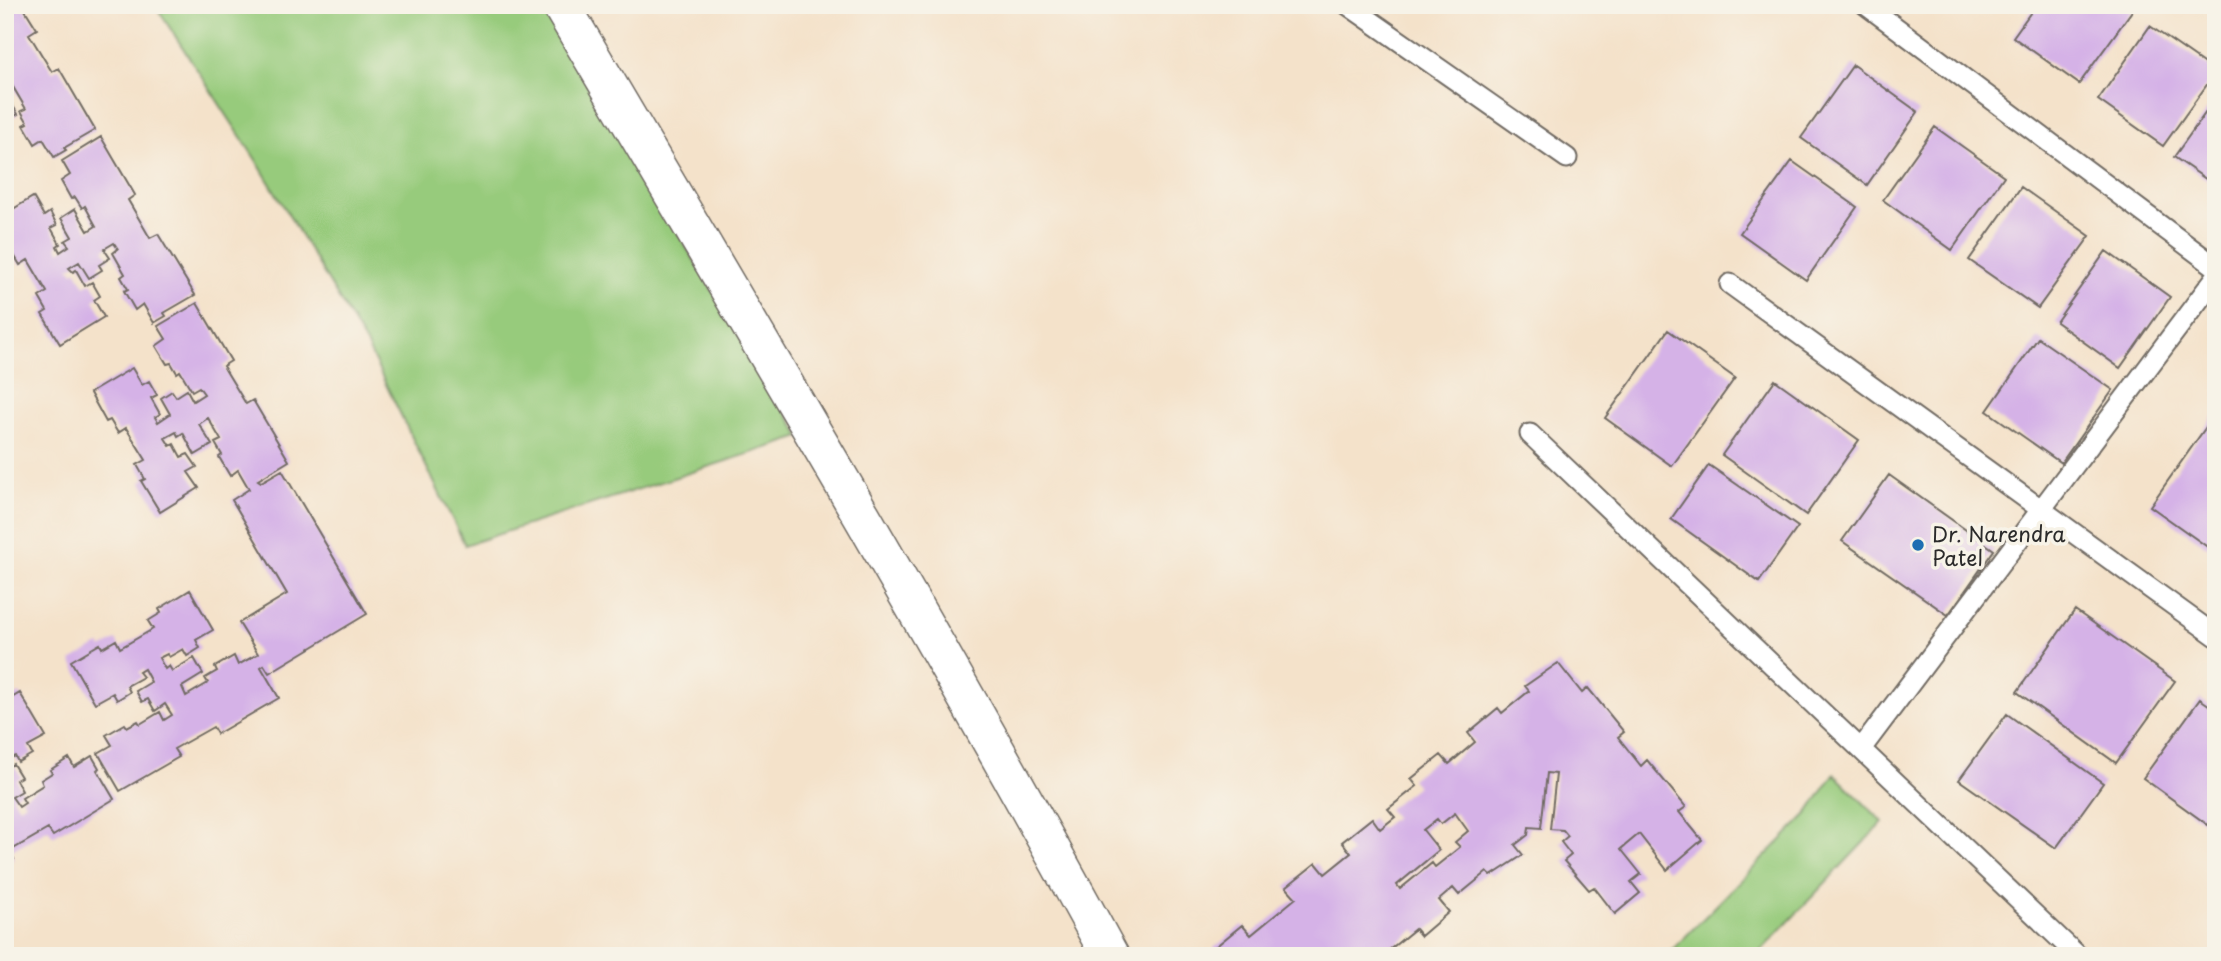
<svg xmlns="http://www.w3.org/2000/svg" width="2221" height="961" font-family="'Playpen Sans',sans-serif">
<style>
.green{fill:#97cb7c;stroke:#617b54;stroke-width:2}
.building{fill:#d5b2e7;fill-rule:evenodd}
.lines{fill:none;stroke-linecap:round;stroke-linejoin:round}
.lane-casing{stroke:#716b63;stroke-width:23}
.street-casing{stroke:#716b63;stroke-width:40}
.lane{stroke:#fff;stroke-width:19}
.street{stroke:#fff;stroke-width:37}
.poi-dot{fill:#1f6fb2;stroke:#f7f3e8;stroke-width:2.5}
.labels{text-anchor:middle;dominant-baseline:central;stroke-width:7;stroke-linejoin:round;paint-order:stroke}
.poi-label{font-size:21px;fill:#2b2b2b;stroke:#f7f3e8;text-anchor:start}
</style>
<rect width="100%" height="100%" fill="#f7f3e8"/>
<filter id="ink" filterUnits="userSpaceOnUse"><feTurbulence type="fractalNoise" baseFrequency=".0143" numOctaves="2"/><feDisplacementMap in="SourceGraphic" scale="14" xChannelSelector="R" yChannelSelector="G"/><feConvolveMatrix kernelMatrix="1 2 1 2 8 2 1 2 1" color-interpolation-filters="sRGB"/></filter>
<filter id="wash" filterUnits="userSpaceOnUse"><feTurbulence type="fractalNoise" baseFrequency=".00686" numOctaves="4" result="noise"/><feDisplacementMap in="SourceGraphic" scale="28" xChannelSelector="R" yChannelSelector="G"/><feGaussianBlur stdDeviation="1.57" result="paint"/><feColorMatrix in="noise" values="0 0 0 0 0 0 0 0 0 0 0 0 0 0 0 0 0 1.4 0 .05"/><feComposite in="paint" operator="in"/></filter>
<g filter="url(#wash)">
<rect width="100%" height="100%" fill="#f4e2ca"/>
<path class="green" d="M155 5H540L801 437 465 545 366 344 256 160Z
M1834 774 1883 822 1756 956H1666L1808 813Z"/>
<g id="blocks">
<path class="building" d="M5 5H22L37 29 29 34 52 72 59 68 95 130 64 148 66 150 54 157 43 139 35 144 24 125 28 123 21 111 26 109 13 87 5 92V66L10 63 5 55Z
M2036 5H2131L2134 8 2079 84 2013 37Z
M2150 26 2216 72 2163 146 2098 100Z
M1853 65 1918 112 1867 185 1801 138Z
M5 93 18 114 5 121Z
M2216 98V186L2174 157Z
M1935 127 2004 176 1952 250 1883 200Z
M101 137 135 195 128 200 150 238 158 234 195 295 164 313 166 316 154 323 143 304 135 310 124 291 128 289 121 277 125 274 113 253 118 249 114 243 104 249 110 258 99 265 102 270 89 278 79 262 69 268 73 272 76 270 85 286 92 282 100 296 94 300 104 317 60 344 42 314 47 311 39 297 47 292 28 260 20 265 11 250 6 253 5 252V214L33 197 44 216 50 212 57 225 51 228 60 244 57 246 60 252 69 246 65 241 72 237 61 218 75 209 88 231 96 226 85 206 82 208 75 197 71 199 61 181 70 175 62 161Z
M1792 161 1857 207 1806 280 1740 233Z
M2021 187 2090 236 2038 308 1969 260Z
M2106 251 2170 297 2120 368 2056 322Z
M197 303 231 361 223 366 246 404 253 400 289 461 258 480 261 482 282 470 367 614 269 673 264 665 261 667 279 698 217 734 213 727 174 749 179 757 120 791 98 753 112 745 106 735 125 724 127 727 138 721 140 724 160 712 164 720 172 715 165 704 155 711 148 699 142 702 136 691 151 682 144 669 139 672 143 677 127 686 130 692 117 700 113 693 95 703 71 661 100 644 102 648 116 640 120 648 153 629 148 621 161 613 159 609 190 590 213 630 196 640 200 648 187 656 183 649 169 657 167 654 159 658 165 669 169 666 172 671 194 658 203 674 182 687 186 696 208 683 205 678 217 671 215 667 234 656 238 665 258 654 239 623 287 594 232 500 249 489 238 470 230 476 219 457 222 455 215 443 221 440 208 418 199 424 212 445 195 455 183 433 178 436 176 432 165 438 170 446 174 444 181 457 188 454 197 467 188 472 199 488 160 512 141 481 145 479 137 465 146 460 126 428 118 433 110 420 106 422 90 393 132 368 142 385 149 381 157 395 151 398 160 414 155 417 158 422 170 414 161 398 172 391 176 397 187 390 193 401 204 394 199 387 192 391 180 371 177 373 171 363 167 364 156 346 166 339 158 326Z
M1668 330 1735 378 1672 466 1605 418Z
M2038 338 2113 390 2061 463 1987 411Z
M1775 380 1859 440 1806 515 1722 455Z
M2216 413V553L2150 506Z
M1709 465 1798 527 1759 582 1671 519Z
M1889 475 1994 550 1948 615 1842 541Z
M2075 610 2175 681 2116 763 2017 692Z
M1558 663 1582 693 1588 688 1624 732 1618 737 1641 766 1647 760 1686 807 1679 812 1702 840 1667 870 1639 834 1621 849 1641 874 1631 882 1640 893 1615 914 1594 887 1589 890 1564 861 1571 855 1561 842 1568 836 1563 830 1550 829 1556 774 1547 773 1541 828 1529 827 1528 835 1515 845 1523 855 1491 876 1487 872 1459 895 1453 888 1439 900 1449 912 1421 936 1415 929 1388 951 1392 956H1220L1214 948 1242 925 1251 935 1296 898 1286 887 1316 863 1325 874 1351 853 1342 842 1372 818 1380 829 1395 817 1388 809 1417 786 1411 779 1441 755 1449 764 1475 742 1468 733 1498 708 1502 713 1529 691 1525 686ZM1455 813 1468 831 1455 842 1460 847 1435 867 1432 863 1400 889 1397 885 1439 850 1423 830 1437 819 1441 824Z
M20 693 46 737 28 747 32 754 18 762 15 756 5 761V702Z
M2200 699 2216 710V814L2208 825 2143 778Z
M2007 714 2103 783 2056 848 1959 780Z
M92 756 99 768 97 770 114 799 53 836 48 829 10 851 14 859 5 864V769L13 764 21 777 16 780 22 791 12 797 19 807 25 803 22 798 43 785 41 780 52 773 50 770 69 758 74 767Z"/>
</g>
</g>
<g filter="url(#ink)">
<use href="#blocks" fill-opacity="0" stroke="#716b63" stroke-width="2"/>
<g class="lines">
<defs>
<path id="lane" d="M1348 5 1567 158
M1866 5 2216 267
M1730 284 2216 636
M1530 434 2078 956
M1861 749 2216 277"/>
<path id="street" d="M561 5C747 320 935 634 1110 956"/>
</defs>
<use href="#lane" class="lane-casing"/>
<use href="#street" class="street-casing"/>
<use href="#lane" class="lane"/>
<use href="#street" class="street"/>
</g>
</g>
<circle class="poi-dot" cx="1918" cy="545" r="7"/>
<g class="labels">
<g class="poi-label">
<text x="1932" y="533">Dr. Narendra<tspan x="1932" dy="24">Patel</tspan></text>
</g>
</g>
<rect width="2221" height="961" fill="none" stroke="#f7f3e8" stroke-width="28"/>
</svg>
